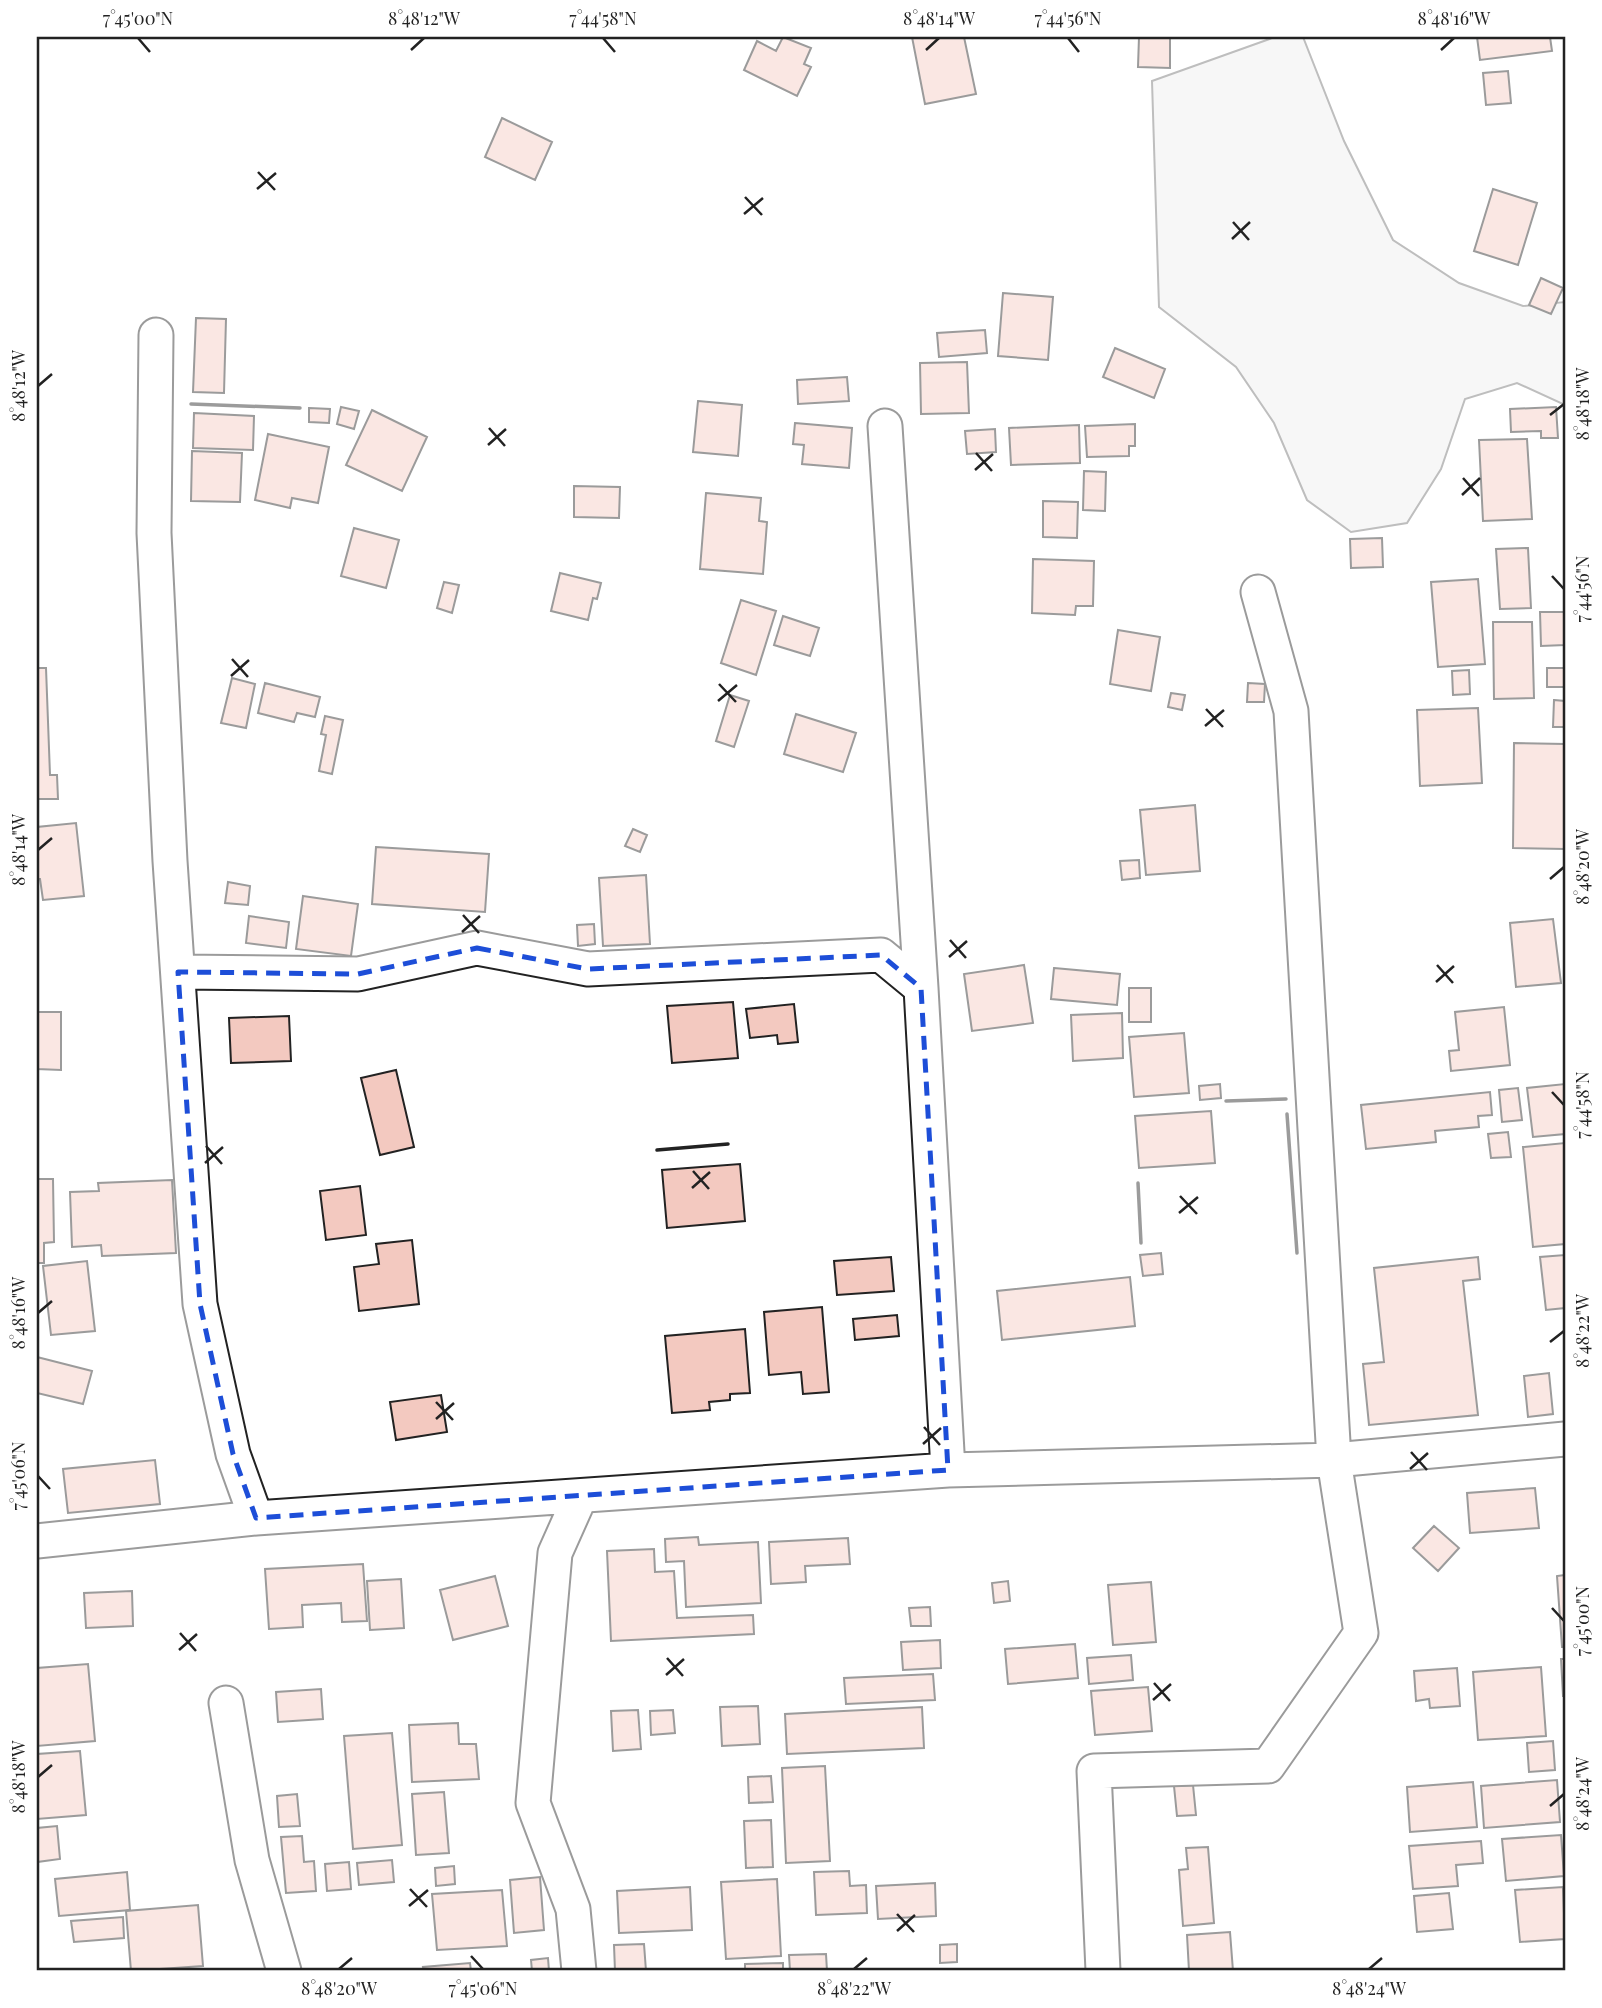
<svg xmlns="http://www.w3.org/2000/svg" width="1602" height="2008" font-family="'Playfair Display',serif">
<style>
.green{fill:#eee;stroke:#6f6f6f;stroke-width:2}
.building{fill:#f3c9c0;stroke:#222;stroke-width:2}
.lines{fill:none;stroke-linecap:round;stroke-linejoin:round}
.street-casing{stroke:#222;stroke-width:37}
.street{stroke:#fff;stroke-width:33}
.wall{stroke:#222;stroke-width:3.5}
.marked{fill:none;stroke:#1d4ed8;stroke-width:5;stroke-dasharray:14 9;stroke-linejoin:round}
.ticks{fill:none;stroke:#222;stroke-width:2.5}
.neatline{fill:none;stroke:#222;stroke-width:2.5}
.ticks-label{font-size:18px;text-anchor:middle;fill:#222}
</style>
<rect width="100%" height="100%" fill="#fff"/>
<path class="green" d="M1275 37H1303L1344 141 1393 240 1459 283 1523 306 1565 302V405L1517 383 1465 399 1441 469 1407 523 1351 532 1307 500 1274 423 1236 367 1159 307 1152 81Z"/>
<path class="building" d="M783 37 811 48 804 64 811 67 797 96 744 70 757 41 776 51Z
M912 37H964L976 94 925 104Z
M1139 37H1170V68L1138 67Z
M1477 37H1550L1552 51 1480 60Z
M1508 71 1511 103 1486 105 1483 73Z
M502 118 552 142 535 180 485 157Z
M1493 189 1537 203 1518 265 1474 251Z
M1541 278 1563 288 1551 314 1529 305Z
M1003 293 1053 297 1048 360 998 356Z
M196 318 226 319 224 393 193 392Z
M985 330 987 353 939 357 937 333Z
M1115 348 1165 369 1154 398 1103 377Z
M967 362 969 413 921 414 920 363Z
M847 377 849 401 798 404 797 380Z
M698 401 742 405 738 456 693 452Z
M341 407 359 411 354 429 337 424Z
M1556 407 1558 438H1541V431L1511 432 1510 409Z
M309 408 330 409 329 423 309 422Z
M372 410 427 437 402 491 346 465Z
M194 413 254 416 253 450 193 448Z
M795 423 852 428 849 468 802 464 804 445 793 444Z
M1135 424V446H1129V456L1087 457 1085 426Z
M1079 425 1080 463 1011 465 1009 428Z
M995 429 996 452 967 454 965 431Z
M268 434 329 447 318 503 292 498 290 508 255 500Z
M1527 439 1532 519 1483 521 1479 440Z
M192 451 242 453 240 502 191 501Z
M1084 471 1106 472 1105 511 1083 510Z
M574 486 620 487 619 518 574 517Z
M706 493 761 498 759 521 767 522 763 574 700 569Z
M1043 501 1078 502 1077 538 1043 537Z
M354 528 399 540 386 588 341 576Z
M1382 538 1383 567 1351 568 1350 539Z
M1528 548 1531 608 1500 609 1496 549Z
M1033 559 1094 561 1093 606H1076L1075 615 1032 613Z
M560 573 601 583 597 599 593 598 588 620 551 611Z
M1478 579 1485 664 1438 667 1431 582Z
M444 582 459 585 452 613 437 608Z
M741 600 776 611 756 675 721 663Z
M1540 612H1565V645L1541 646Z
M783 616 819 628 810 656 774 645Z
M1493 622H1532L1534 698 1494 699Z
M1118 630 1160 637 1151 691 1110 684Z
M37 668H46L50 775H57L58 799H37Z
M1547 668H1565V687H1547Z
M1469 670 1470 694 1453 695 1452 671Z
M232 678 255 684 246 728 221 723Z
M265 683 320 697 315 717 297 713 294 722 258 713Z
M1248 683 1265 684 1264 702H1247Z
M1171 693 1185 695 1182 710 1168 707Z
M730 695 749 701 734 747 716 741Z
M1554 700 1565 701V727H1553Z
M1478 708 1482 783 1420 786 1417 710Z
M796 714 856 733 843 772 784 754Z
M325 716 343 720 332 774 319 771 326 735 321 734Z
M1514 743 1565 744V849L1513 848Z
M1195 805 1200 871 1146 875 1140 810Z
M76 823 84 896 43 900 40 879H37V827Z
M633 829 647 835 640 852 625 846Z
M376 847 489 854 485 912 372 904Z
M1139 860 1140 878 1122 880 1120 861Z
M646 875 650 944 603 946 599 878Z
M228 882 250 886 248 905 225 903Z
M303 896 358 904 351 956 296 949Z
M249 916 289 922 286 948 246 943Z
M1553 919 1561 983 1516 987 1510 923Z
M594 924 595 944 578 946 577 925Z
M1024 965 1033 1023 972 1031 964 974Z
M1054 968 1120 974 1117 1005 1051 999Z
M1129 988H1151V1022H1129Z
M733 1002 738 1058 672 1063 667 1006Z
M794 1004 798 1042 778 1044 777 1035 750 1038 746 1009Z
M1504 1007 1510 1065 1451 1071 1449 1051 1459 1050 1455 1012Z
M37 1012H61V1070L37 1069Z
M1122 1013 1123 1058 1073 1061 1071 1015Z
M289 1016 291 1061 231 1063 229 1018Z
M1184 1033 1189 1093 1134 1097 1129 1037Z
M396 1070 414 1147 380 1155 361 1078Z
M1220 1084 1221 1098 1200 1100 1199 1086Z
M1565 1084V1134L1533 1137 1527 1088Z
M1518 1088 1522 1120 1502 1122 1499 1090Z
M1490 1092 1492 1115 1478 1116 1479 1127 1435 1131 1436 1142 1366 1149 1361 1105Z
M1211 1111 1215 1163 1139 1168 1135 1116Z
M1508 1132 1511 1157 1491 1158 1488 1134Z
M1565 1143V1244L1533 1247 1523 1147Z
M740 1164 745 1221 667 1228 662 1170Z
M37 1179H53L54 1242 44 1243V1263H37Z
M172 1180 176 1253 102 1256 101 1245 72 1247 70 1192 99 1191 98 1183Z
M360 1186 366 1235 326 1240 320 1191Z
M412 1240 419 1304 359 1311 354 1267 379 1264 376 1244Z
M1161 1253 1163 1274 1143 1276 1140 1255Z
M1565 1255V1308L1546 1310 1540 1257Z
M891 1257 894 1291 837 1295 834 1261Z
M1478 1257 1480 1279 1463 1281 1478 1415 1369 1425 1363 1364 1384 1362 1374 1268Z
M87 1261 95 1331 51 1335 43 1266Z
M1130 1277 1135 1326 1002 1340 997 1291Z
M822 1307 829 1392 803 1394 801 1372 769 1375 764 1312Z
M897 1315 899 1336 855 1340 853 1319Z
M745 1329 750 1393 730 1394V1400L709 1402 710 1410 672 1413 665 1336Z
M37 1357 92 1371 83 1404 37 1393Z
M1549 1373 1553 1414 1528 1417 1524 1376Z
M441 1395 447 1432 396 1440 390 1402Z
M155 1460 160 1504 68 1513 63 1469Z
M1535 1488 1539 1528 1470 1533 1467 1493Z
M1434 1526 1459 1548 1438 1571 1413 1548Z
M698 1537 699 1545 758 1542 761 1603 686 1607 684 1561 666 1562 665 1539Z
M848 1538 850 1564 805 1566 806 1582 771 1584 769 1542Z
M654 1549 655 1572 674 1571 677 1618 753 1615 754 1634 611 1641 607 1551Z
M363 1564 367 1621 342 1622 341 1603 302 1605 303 1627 269 1629 265 1569Z
M1565 1575V1647H1562L1557 1576Z
M495 1576 508 1626 453 1640 440 1590Z
M401 1579 404 1628 370 1630 367 1581Z
M1008 1581 1010 1601 994 1603 992 1583Z
M1151 1582 1156 1642 1113 1645 1108 1585Z
M132 1591 133 1626 86 1628 84 1593Z
M930 1607 931 1626H911L909 1608Z
M940 1640 941 1668 903 1670 901 1642Z
M1075 1644 1078 1678 1008 1684 1005 1649Z
M1131 1655 1133 1680 1089 1684 1087 1658Z
M1561 1659H1565V1696H1563Z
M88 1664 95 1741 37 1746V1668Z
M1541 1667 1546 1736 1478 1740 1473 1672Z
M1457 1668 1460 1706 1430 1708 1429 1699 1416 1701 1414 1671Z
M933 1674 935 1700 846 1704 844 1678Z
M1148 1687 1152 1731 1095 1735 1091 1691Z
M321 1689 323 1719 278 1722 276 1692Z
M758 1706 760 1744 722 1746 720 1707Z
M922 1707 924 1748 787 1754 785 1714Z
M638 1710 641 1749 613 1751 611 1711Z
M673 1710 675 1733 651 1735 650 1711Z
M458 1723 459 1744H476L479 1779 412 1782 409 1725Z
M392 1733 402 1845 353 1849 344 1736Z
M1553 1741 1555 1770 1529 1772 1527 1743Z
M80 1751 86 1815 37 1819V1754Z
M825 1766 830 1861 786 1863 782 1768Z
M771 1776 773 1802 749 1803 748 1777Z
M1557 1780 1560 1822 1484 1828 1481 1786Z
M1473 1782 1477 1827 1410 1832 1407 1787Z
M1193 1785 1196 1815 1177 1816 1174 1786Z
M444 1792 449 1853 416 1855 412 1794Z
M297 1794 300 1826 279 1827 277 1796Z
M771 1820 773 1867 746 1868 744 1821Z
M57 1826 60 1859 37 1862V1828Z
M1561 1835 1564 1876 1506 1881 1502 1839Z
M302 1836 304 1862 314 1861 316 1891 286 1893 281 1837Z
M1481 1841 1483 1863 1456 1865 1458 1886 1413 1889 1409 1846Z
M1208 1847 1214 1923 1183 1926 1179 1870 1188 1869 1186 1848Z
M392 1860 394 1882 359 1885 357 1863Z
M349 1862 351 1889 327 1891 325 1864Z
M454 1866 455 1884 436 1886 435 1868Z
M849 1871 850 1886 866 1885 867 1913 816 1915 814 1872Z
M127 1872 130 1910 59 1916 55 1879Z
M540 1877 544 1930 514 1933 510 1880Z
M777 1879 781 1956 726 1959 721 1882Z
M935 1883 936 1916 878 1919 876 1886Z
M690 1887 692 1930 619 1933 617 1891Z
M1563 1887 1565 1939 1520 1942 1515 1890Z
M502 1890 507 1946 437 1950 432 1894Z
M1449 1893 1453 1929 1417 1932 1414 1896Z
M198 1905 203 1966 131 1971 126 1911Z
M123 1917 124 1938 74 1942 71 1921Z
M1230 1932 1233 1971H1189L1187 1935Z
M644 1944 646 1971H615L614 1945Z
M957 1944V1962L940 1963V1945Z
M826 1954 827 1971H790L789 1955Z
M548 1958 549 1971H532L531 1960Z
M470 1963 471 1971H424L423 1967Z
M783 1963V1971H745V1964Z"/>
<g class="lines">
<defs>
<path id="street" d="M156 335 154 533 170 861 200 1304 233 1454 256 1518
M885 426 921 988 948 1470
M178 972 358 974 477 948 588 969 881 955 921 988
M37 1541 256 1518 948 1470 1334 1460 1565 1439
M226 1703 252 1860 284 1971
M579 1971 573 1909 533 1803 555 1553 580 1497
M1103 1971 1094 1771 1268 1766 1361 1633 1334 1460 1291 711 1258 592"/>
</defs>
<use href="#street" class="street-casing"/>
<use href="#street" class="street"/>
<path class="wall" d="M191 404 300 408
M1226 1101 1286 1099
M1287 1114 1297 1253
M657 1150 728 1144
M1138 1183 1141 1243"/>
</g>
<path d="M0 0H1602V2008H0ZM477 948 588 969 881 955 921 988 948 1470 256 1518 233 1454 200 1304 178 972 358 974Z" fill="#fff" fill-opacity=".55" fill-rule="evenodd"/>
<path class="marked" d="M477 948 588 969 881 955 921 988 948 1470 256 1518 233 1454 200 1304 178 972 358 974Z"/>
<path class="ticks" d="M138 38 150 52M603 38 615 52M1068 38 1079 52M411 50 424 38M926 50 939 38M1441 50 1454 38M258 172 275 190M257 189 276 173M745 197 762 215M744 214 763 198M1233 222 1249 240M1232 239 1250 222M38 386 52 374M1550 415 1564 404M489 428 505 446M488 445 506 429M976 453 992 471M975 470 993 454M1463 478 1479 496M1462 495 1480 478M1552 576 1564 589M232 659 248 677M231 676 249 660M719 684 736 702M718 701 737 685M1206 709 1223 727M1205 726 1224 710M38 850 52 838M1550 879 1564 867M463 915 479 933M462 932 480 916M950 940 966 958M949 957 967 941M1437 965 1453 983M1436 982 1454 966M1552 1092 1564 1105M206 1146 222 1164M205 1163 223 1147M693 1171 709 1189M692 1188 710 1172M1180 1196 1197 1214M1179 1213 1198 1197M38 1313 52 1301M1550 1342 1564 1331M436 1402 453 1420M436 1419 454 1403M924 1427 940 1445M923 1444 941 1428M1411 1452 1427 1470M1410 1469 1428 1453M38 1476 50 1489M1552 1608 1564 1621M180 1633 196 1651M179 1650 197 1634M667 1658 683 1676M666 1675 684 1659M1154 1683 1170 1701M1153 1700 1171 1684M38 1777 52 1765M1550 1806 1564 1794M410 1889 427 1907M409 1906 428 1890M897 1914 914 1932M897 1931 915 1915M471 1956 483 1969M339 1969 352 1958M854 1969 867 1958M1369 1969 1382 1958"/>
<rect width="1602" height="2008" fill="none" stroke="#ffffff" stroke-width="77"/>
<rect x="38" y="38" width="1526" height="1931" class="neatline"/>
<g class="ticks-label">
<text x="138" y="25">7°45'00"N</text>
<text x="424" y="25">8°48'12"W</text>
<text x="603" y="25">7°44'58"N</text>
<text x="939" y="25">8°48'14"W</text>
<text x="1068" y="25">7°44'56"N</text>
<text x="1454" y="25">8°48'16"W</text>
<text transform="translate(19 386) rotate(-90)" y="6">8°48'12"W</text>
<text transform="translate(1583 404) rotate(-90)" y="6">8°48'18"W</text>
<text transform="translate(1583 589) rotate(-90)" y="6">7°44'56"N</text>
<text transform="translate(19 850) rotate(-90)" y="6">8°48'14"W</text>
<text transform="translate(1583 867) rotate(-90)" y="6">8°48'20"W</text>
<text transform="translate(1583 1105) rotate(-90)" y="6">7°44'58"N</text>
<text transform="translate(19 1313) rotate(-90)" y="6">8°48'16"W</text>
<text transform="translate(1583 1331) rotate(-90)" y="6">8°48'22"W</text>
<text transform="translate(19 1476) rotate(-90)" y="6">7°45'06"N</text>
<text transform="translate(1583 1621) rotate(-90)" y="6">7°45'00"N</text>
<text transform="translate(19 1777) rotate(-90)" y="6">8°48'18"W</text>
<text transform="translate(1583 1794) rotate(-90)" y="6">8°48'24"W</text>
<text x="339" y="1995">8°48'20"W</text>
<text x="483" y="1995">7°45'06"N</text>
<text x="854" y="1995">8°48'22"W</text>
<text x="1369" y="1995">8°48'24"W</text>
</g>
</svg>
